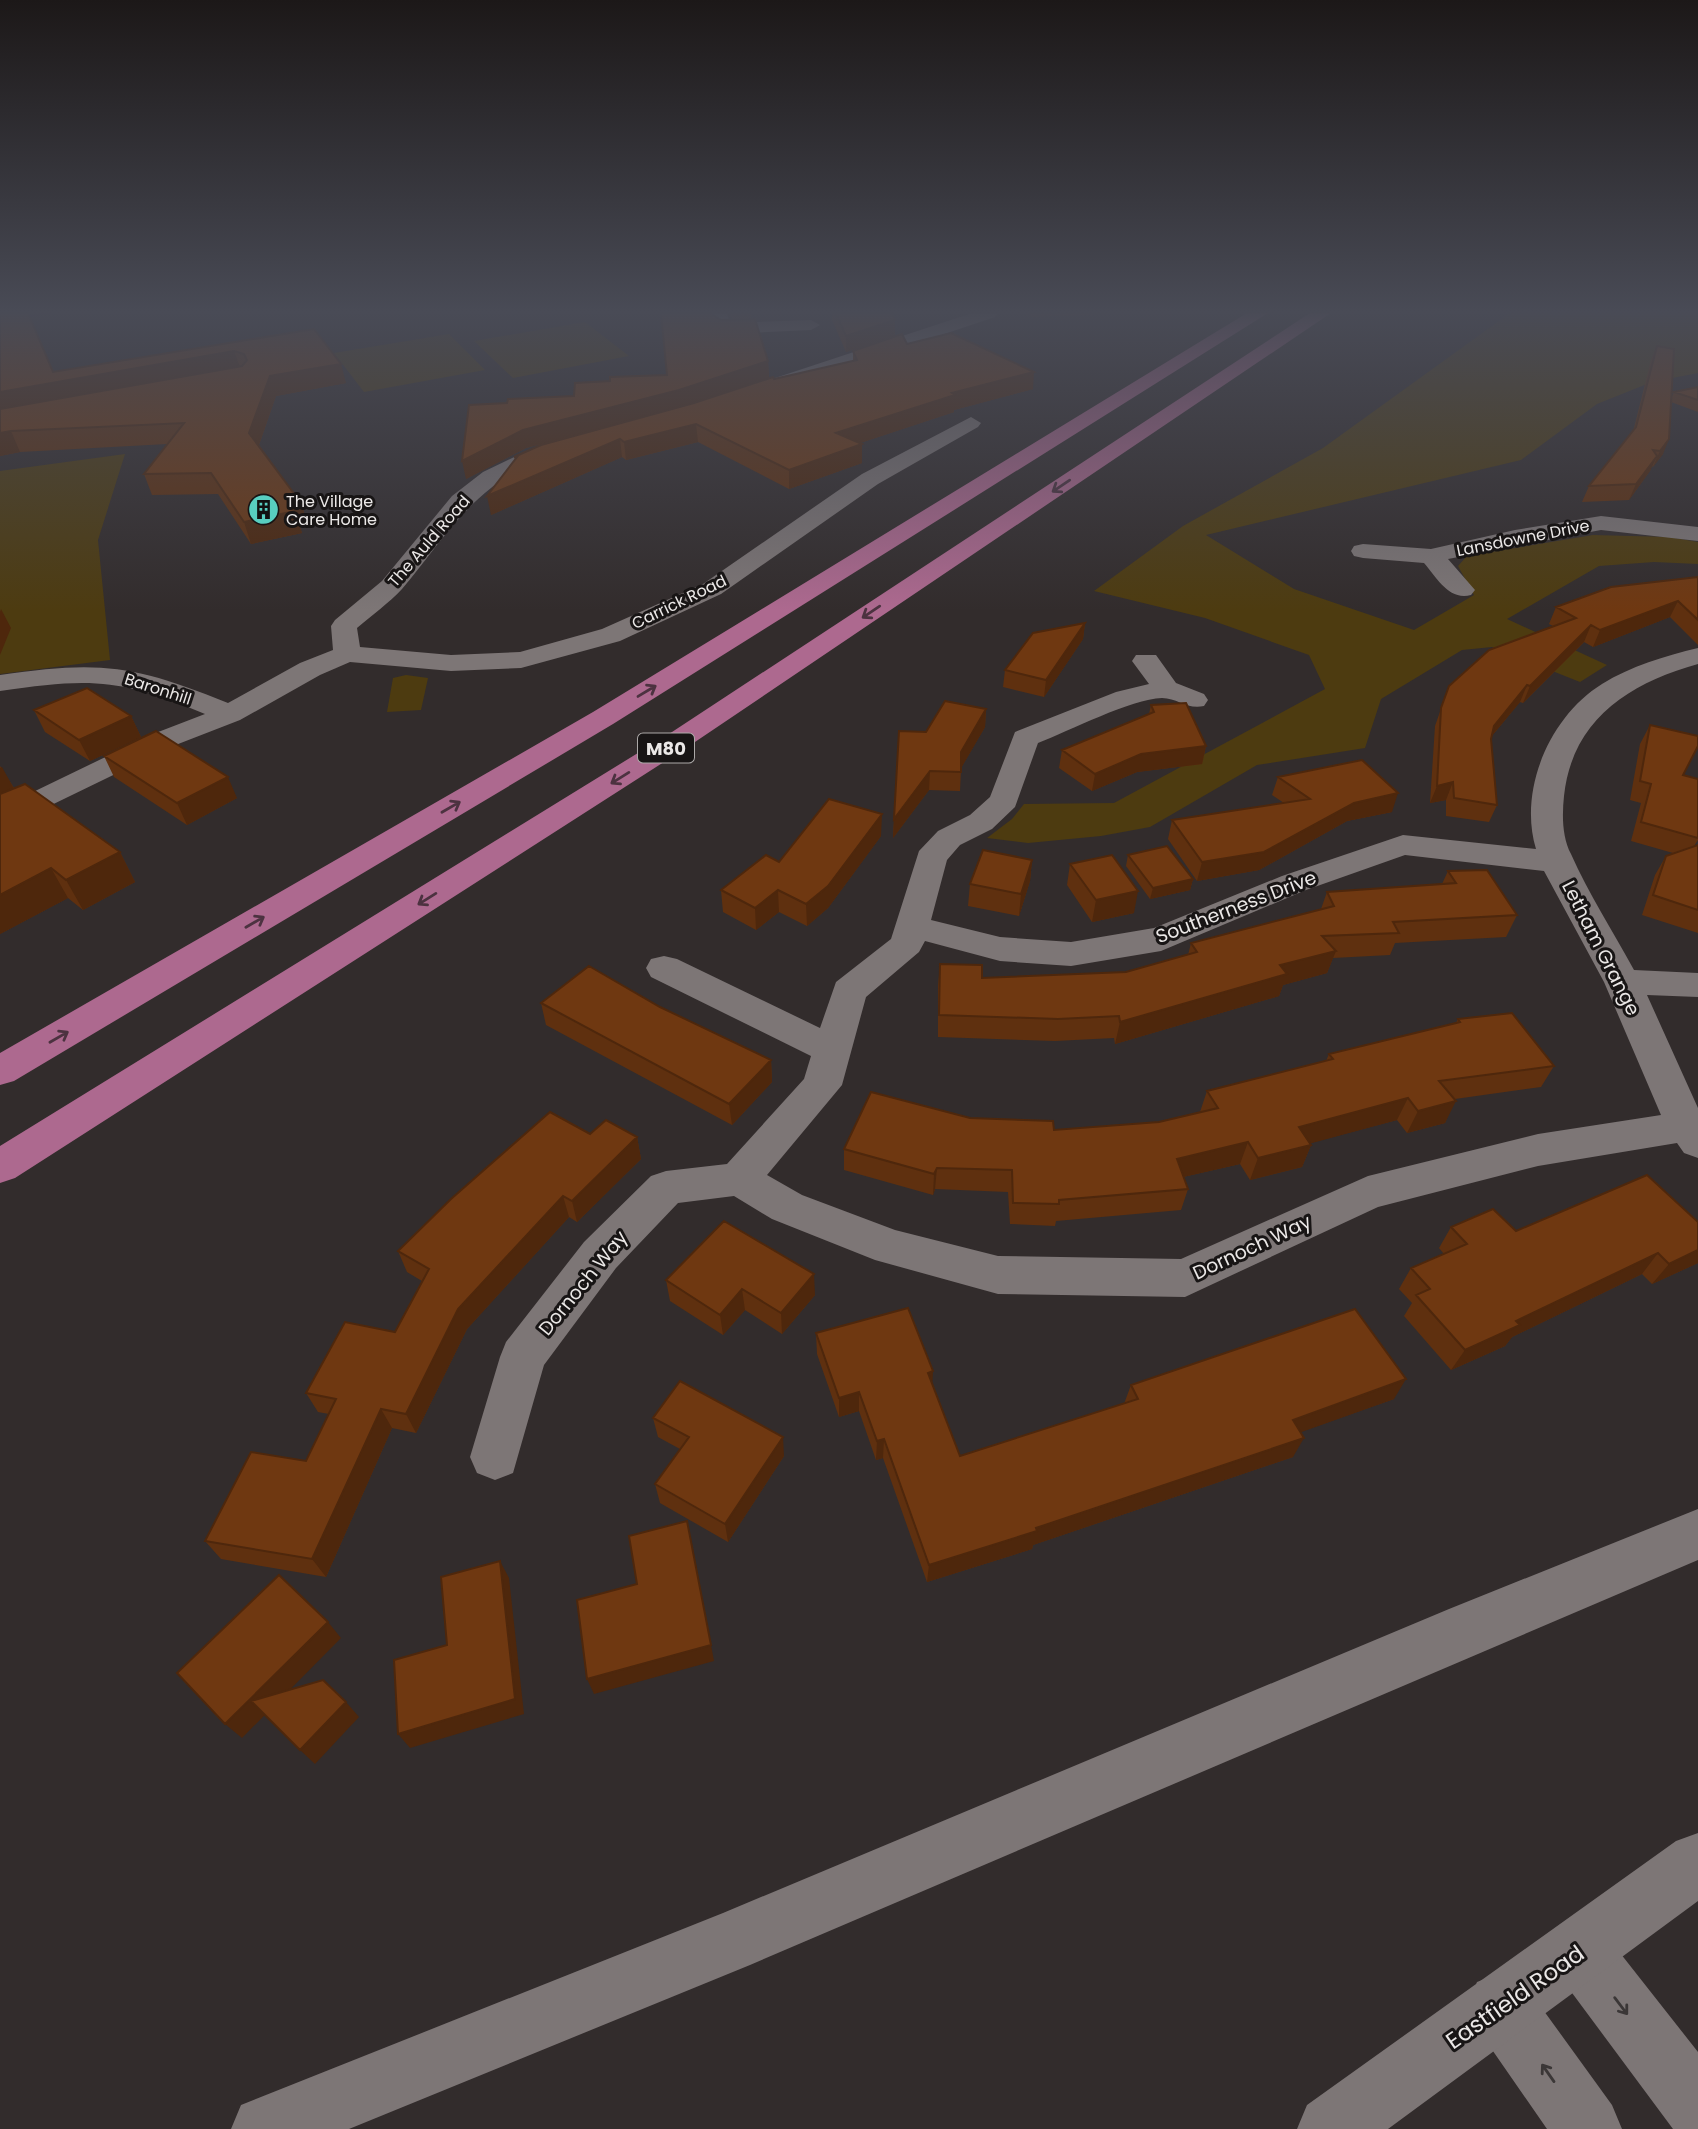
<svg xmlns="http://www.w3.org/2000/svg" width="1698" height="2129" font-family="Poppins,sans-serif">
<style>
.green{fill:#4d3b10}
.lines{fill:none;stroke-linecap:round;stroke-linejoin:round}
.stream{fill:#250435;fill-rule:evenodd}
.minor{fill:#7d7676;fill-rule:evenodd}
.tertiary{fill:#7d7676;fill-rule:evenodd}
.motorway{fill:#ad698f;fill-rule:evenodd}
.wall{fill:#5f300f}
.shaded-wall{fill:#4e270c}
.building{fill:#6f3811;stroke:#4e270c;stroke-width:2}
.oneway{stroke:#4c3240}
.oneway2{stroke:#3b3737}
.labels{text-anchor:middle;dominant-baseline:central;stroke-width:6;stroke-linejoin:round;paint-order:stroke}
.far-poi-label{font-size:16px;fill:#ebe8e7;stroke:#181515;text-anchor:start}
.far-street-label{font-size:16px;fill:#ebe8e7;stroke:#181515}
.shield{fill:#181515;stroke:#aca9a8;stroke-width:2}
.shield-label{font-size:18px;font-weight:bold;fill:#ebe8e7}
.street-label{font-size:19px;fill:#ebe8e7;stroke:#181515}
.near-street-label{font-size:23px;fill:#ebe8e7;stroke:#181515}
</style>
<rect width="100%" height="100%" fill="#322c2c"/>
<path class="green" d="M1510 313H1698V373L1652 382 1597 404 1521 460 1206 535 1294 589 1414 630 1474 595 1458 566 1467 556 1593 535 1669 537 1698 542V564L1654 562 1599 566 1507 619 1607 665 1580 682 1492 647 1462 650 1381 699 1365 748 1257 765 1150 827 1101 836 1028 843 987 838 1012 819 1024 804 1114 803 1325 689 1309 655 1205 618 1094 591 1183 526 1323 448Z
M585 322 629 356 513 378 474 341Z
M449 334 485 370 364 392 334 353Z
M125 454 98 540 110 660 0 674V471Z
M406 675 428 678 421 710 387 712 393 678Z"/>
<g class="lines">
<path class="stream" d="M39 313H54L0 322V318Z"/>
<path class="minor" d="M709 313H727L730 323 811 320 820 325 811 330 723 334 714 329Z
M972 313H998L995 317 789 386 782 388 772 382 775 378Z
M971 417 981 423 978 427 878 484 721 594 620 641 521 668 451 671 350 662 320 675 240 720 173 746 0 830V808L153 734 205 714C120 678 90 678 0 691V675C100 660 135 665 228 703L300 663 333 650 331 626 335 620 382 581 452 496 483 472 527 451 557 444 565 445 568 450C564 455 505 477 491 488 455 516 432 554 402 589 389 603 372 615 357 628L360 647 451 655 520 652 602 629 703 584 862 474Z
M1601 516 1698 527V541L1601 530 1448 559 1475 590 1471 595C1449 601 1437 578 1424 563L1363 558 1354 556 1351 551 1354 546 1363 544 1431 549 1515 530Z
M1698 648V664C1629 683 1572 720 1564 796 1562 815 1562 837 1571 854 1588 893 1613 931 1634 970L1698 973V997L1647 995 1698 1108V1158L1684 1153 1677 1143 1538 1166 1378 1207 1185 1297 998 1294 875 1260 772 1219 734 1196 678 1203 616 1268 544 1365 513 1473 495 1480 477 1473 470 1457 500 1357 506 1342 584 1242 651 1176 666 1171 727 1164 804 1079 811 1056 651 977 646 968 651 959 664 956 677 959 820 1028 836 982 891 939 919 851 938 831 970 815 990 797 1015 732 1116 692 1149 684 1132 661 1136 655H1156L1176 683 1204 694 1208 700 1204 706C1187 710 1178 698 1162 698 1131 699 1069 731 1038 743L1015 807 992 829 960 845 947 860 931 920 1000 937 1071 942 1154 928 1282 876 1403 835 1536 849C1518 790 1550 716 1602 684 1631 666 1665 656 1698 648ZM1405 855 1544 871 1604 982 1661 1115 1538 1134 1368 1176 1181 1259 998 1256 895 1230 802 1195 767 1175 842 1085 866 997 919 952 925 941 1000 961 1071 966 1161 951 1306 890Z
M1580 1920 1602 1930 1698 2052V2129H1673L1558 1974 1548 1952 1558 1930Z
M1500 1973 1523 1982 1612 2105 1622 2129H1547L1477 2028 1468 2005 1477 1982Z"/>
<path class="tertiary" d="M1698 1509V1560L750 1965 349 2129H231L241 2105 723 1913 1449 1609Z
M1698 1833V1901L1388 2129H1297L1307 2105 1676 1841Z"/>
<path class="motorway" d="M1247 313H1268L613 724 14 1081 0 1085V1053L593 712Z
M1310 313H1331L692 744 15 1178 0 1183V1146L672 732Z"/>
</g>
<path class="wall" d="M0 313 53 372 314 329 346 383 276 396 259 445 301 503 308 525 300 527 302 533 251 544 218 494 152 495 144 474 167 444 20 452 0 456Z
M728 313H751V319L768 361 769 378 774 379 853 361V351L907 344 1033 389 954 410V412L860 443 862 444V463L789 489 698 442 626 460 622 457 491 515 515 460 514 457 590 432 526 448 466 479 507 403 574 396 610 381 667 375 721 320 732 319Z
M832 313H892L895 336 846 352 832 320Z
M1028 313H1107V314L1031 317Z
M1657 346 1671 399 1674 392 1698 387V412L1671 402 1663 454 1653 467 1652 466 1650 471 1629 500 1582 502 1589 486 1633 432 1651 360Z
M1698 577V645L1670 617 1593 647 1584 642 1523 703 1520 702 1491 737 1497 805 1489 822 1446 816V800L1430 803 1435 726 1449 686 1553 626 1549 624 1556 607Z
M1085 623 1083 639 1044 697 1003 687 1005 670Z
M1151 705 1206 746 1202 764 1137 772 1092 791 1059 768 1062 750 1149 714Z
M986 709 985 727 961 768 960 791 929 790 893 838 894 819 926 732Z
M34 710 131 716 141 737 90 761 45 732Z
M1650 725 1683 775 1698 779V840L1694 846 1698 845V933L1642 915 1655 875 1666 856 1673 853 1631 841 1641 803 1630 800 1640 744Z
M104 756 237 798 187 825 114 777Z
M0 766 14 788 120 852 135 882 83 910 68 898 0 934Z
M1278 777 1392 812 1347 821 1259 870 1197 881 1168 839 1172 820 1284 803 1272 795Z
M881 836 828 908 807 926 779 912 756 930 723 912 721 890 779 862Z
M1128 855 1193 879 1190 890 1150 899 1126 866Z
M1032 860 1030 881 1019 916 968 906 970 884Z
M1070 864 1134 913 1092 922 1067 885Z
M1448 871 1517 915 1506 937 1395 943 1390 955 1333 958 1327 973 1283 985 1279 996 1115 1044 1114 1038 1055 1041 938 1037V986L940 964 982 978 1126 972 1188 955 1191 943 1321 909 1327 892 1442 884Z
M541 1003 660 1007 771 1060 772 1082 732 1125 546 1025Z
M1458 1019 1554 1066 1541 1087 1455 1099 1445 1123 1407 1133 1397 1120 1310 1143 1311 1145 1302 1167 1250 1180 1240 1164 1183 1177 1188 1189 1181 1210 1056 1221 1055 1226 1010 1224 1008 1192 935 1189 933 1195 844 1170V1149L970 1118 1054 1130 1159 1122 1200 1112 1207 1091 1326 1061 1329 1054 1456 1023Z
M590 1134 637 1137 641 1159 577 1222 569 1217 467 1329 416 1433 392 1428 326 1577 221 1559 205 1541 306 1461 329 1414 318 1412 306 1393 395 1332 422 1281 407 1272 398 1251Z
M1698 1222V1263L1652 1284 1642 1274 1512 1337 1505 1346 1451 1370 1404 1316 1412 1303 1399 1289 1411 1268 1444 1254 1439 1248 1451 1227 1516 1231Z
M666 1280 815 1295 782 1334 745 1310 723 1335 670 1301Z
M816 1333 932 1385 960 1456 1124 1404 1131 1385 1394 1399 1300 1432 1293 1457 1033 1545 1032 1549 927 1582 883 1458 876 1460 859 1411 839 1417 817 1354Z
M653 1418 784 1456 728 1542 660 1503 655 1484 680 1449 658 1437Z"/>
<path class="shaded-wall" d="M895 320V336L846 352V336Z
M234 351 241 370 0 413V392Z
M768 361 769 378 680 407 526 448 466 479 462 461 523 430Z
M341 364 346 383 276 396 256 453 249 433 270 376Z
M1034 372 1033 389 954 410V412L836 451V433L952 393Z
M696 424 698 442 626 460 624 442Z
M11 431 20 452 0 456V433Z
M620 439 622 457 491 515 487 496Z
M1669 439 1663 454 1653 467 1660 451Z
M862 444V463L789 489V470Z
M1657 456 1650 471 1629 500 1636 484Z
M301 503 308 525 300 527 302 533 251 544 244 522 291 505Z
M1678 601 1670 617 1593 647 1600 630Z
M1 609 11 628 0 655V612Z
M1085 623 1083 639 1044 697 1046 680Z
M1591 625 1584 642 1523 703 1530 686Z
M1527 685 1520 702 1486 743 1494 726Z
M986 709 985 727 960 770 961 752Z
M131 716 141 737 90 761 79 740Z
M1206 746 1202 764 1137 772 1092 791 1095 774 1141 754Z
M2 767 18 796 0 807V768Z
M930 771 929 790 893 838 894 819Z
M228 777 237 798 187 825 177 803Z
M1453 782 1446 800 1430 803 1437 786Z
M1398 793 1392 812 1347 821 1259 870 1197 881 1202 862 1354 803Z
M882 814 881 836 828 908 807 926 806 904Z
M120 852 135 882 83 910 66 880Z
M1032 860 1030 881 1019 916 1021 894Z
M51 868 68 898 0 934V895Z
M1193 879 1190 890 1150 899 1153 888Z
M778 890 779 912 756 930 755 908Z
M1138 891 1134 913 1092 922 1096 900Z
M1336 951 1327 973 1283 985 1279 996 1115 1044 1120 1022 1280 965Z
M771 1060 772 1082 732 1125 729 1104Z
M1408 1098 1397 1120 1290 1149 1299 1127Z
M1456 1101 1445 1123 1407 1133 1418 1111Z
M637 1137 641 1159 577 1222 572 1201Z
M1248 1142 1240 1164 1170 1180 1177 1159Z
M1311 1145 1302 1167 1250 1180 1258 1158Z
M937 1168 935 1189 933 1195 934 1174Z
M563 1196 569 1217 467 1329 416 1433 406 1414 458 1309Z
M1698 1250V1263L1652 1284 1669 1264Z
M1658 1253 1642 1274 1512 1337 1505 1346 1451 1370 1465 1350 1516 1321Z
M814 1274 815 1295 782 1334 781 1313Z
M742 1289 745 1310 723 1335 720 1315Z
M933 1371 932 1391 928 1373Z
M1406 1379 1394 1399 1282 1439 1293 1420Z
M859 1392V1411L839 1417V1398Z
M381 1409 392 1428 326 1577 312 1559Z
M783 1437 784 1456 728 1542 725 1524Z
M1304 1438 1293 1457 1033 1545 1032 1549 927 1582 929 1565Z
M884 1439 883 1458 876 1460 877 1441Z
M691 1538 714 1661 594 1694 587 1679Z
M500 1561 509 1578 524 1714 410 1748 398 1734Z
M328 1622 341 1638 242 1738 225 1724Z
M346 1702 359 1717 315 1764 300 1750Z"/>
<path class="building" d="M0 313H28L53 372 314 329 341 364 270 376 249 433 301 503 291 505 295 511 244 522 211 473 144 474 184 423 11 431 0 433V409L242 366 247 360 244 354 234 351 0 392Z
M661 313H710L721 320 755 319 768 361 679 390 523 430 462 461 469 405 507 403 508 399 574 396 575 383 610 381V377L667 375Z
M836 313H892L895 320 846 336Z
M951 333 1034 372 952 393 955 395 836 433 862 444 789 470 696 424 624 442 620 439 487 496 517 457H514L541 445 694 403 773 377 774 379 857 360 853 351 902 334 907 344Z
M1657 346 1674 349 1669 439 1660 451 1653 450 1657 456 1636 484 1589 486 1636 427Z
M1698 387V400L1674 392Z
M1698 577V620L1678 601 1600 630 1591 625 1530 686 1527 685 1494 726 1491 739 1497 805 1454 798 1453 782 1437 786 1441 708 1449 686 1489 650 1576 618 1556 607 1611 587Z
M1085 623 1046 680 1005 670 1033 633Z
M87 688 131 716 79 740 34 710Z
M945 701 986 709 961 752V772L930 771 894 819 899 731 926 732Z
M1186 703 1206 746 1141 754 1095 774 1062 750 1154 712 1151 705Z
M1650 725 1698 736V746L1683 775 1698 779V838L1641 822 1651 784 1640 781Z
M156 731 228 777 177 803 104 756Z
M1362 760 1398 793 1354 803 1264 852 1202 862 1172 820 1310 799 1278 777Z
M25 784 120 852 66 880 51 868 0 895V794Z
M829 799 882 814 828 886 806 904 778 890 755 908 721 890 766 855 779 862Z
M1698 845V910L1653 895 1666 856Z
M1167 846 1193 879 1153 888 1128 855Z
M983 850 1032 860 1021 894 970 884Z
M1112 855 1138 891 1096 900 1070 864Z
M1487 870 1517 915 1393 922 1399 933 1322 936 1336 951 1280 965 1287 974 1120 1022 1119 1016 1058 1019 939 1015 940 964 982 965V978L1126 972 1197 952 1191 943 1334 906 1327 892 1456 883 1448 871Z
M589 966 660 1007 771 1060 729 1104 541 1003Z
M1512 1013 1554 1066 1439 1081 1456 1101 1418 1111 1408 1098 1299 1127 1311 1145 1258 1158 1248 1142 1177 1159 1188 1189 1059 1200V1204L1013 1203 1012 1170 937 1168 934 1174 844 1149 871 1092 970 1118 1053 1121 1054 1130 1159 1122 1218 1108 1207 1091 1333 1059 1329 1054 1460 1022 1458 1019Z
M550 1112 590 1134 606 1120 637 1137 572 1201 563 1196 458 1309 406 1414 381 1409 312 1559 205 1541 251 1452 306 1461 336 1399 306 1393 345 1322 395 1332 429 1269 398 1251 451 1199Z
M1647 1175 1698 1222V1250L1669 1264 1658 1253 1516 1321 1520 1325 1465 1350 1416 1295 1430 1289 1411 1268 1467 1244 1451 1227 1493 1209 1516 1231Z
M724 1221 814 1274 781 1313 742 1289 720 1315 666 1280Z
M908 1308 933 1371 928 1373 960 1456 1138 1399 1131 1385 1355 1309 1406 1379 1293 1420 1304 1438 1036 1528 1037 1531 929 1565 884 1439 877 1441 859 1392 839 1398 816 1333Z
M680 1381 783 1437 725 1524 655 1484 689 1437 653 1418Z
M687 1521 711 1645 587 1679 577 1600 637 1584 629 1536Z
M500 1561 515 1699 398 1734 394 1660 447 1645 441 1577Z
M279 1575 328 1622 225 1724 177 1673Z
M323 1680 346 1702 300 1750 251 1701Z"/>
<defs><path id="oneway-shaft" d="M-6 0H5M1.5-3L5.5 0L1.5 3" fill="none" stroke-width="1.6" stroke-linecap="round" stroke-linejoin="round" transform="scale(1.75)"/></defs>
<g class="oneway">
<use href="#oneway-shaft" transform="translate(1061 486) rotate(146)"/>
<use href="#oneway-shaft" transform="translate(871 612) rotate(146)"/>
<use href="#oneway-shaft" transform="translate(647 691) rotate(-31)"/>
<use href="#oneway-shaft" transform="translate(620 778) rotate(148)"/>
<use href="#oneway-shaft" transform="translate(451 807) rotate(-30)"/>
<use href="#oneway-shaft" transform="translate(427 899) rotate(148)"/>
<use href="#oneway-shaft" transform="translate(255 922) rotate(-30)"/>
<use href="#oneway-shaft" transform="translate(59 1037) rotate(-30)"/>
</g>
<g class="oneway2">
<use href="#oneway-shaft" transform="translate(1621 2006) rotate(53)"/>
<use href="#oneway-shaft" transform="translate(1548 2073) rotate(-125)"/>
</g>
<linearGradient id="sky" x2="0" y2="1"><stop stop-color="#1c1818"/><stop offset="0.51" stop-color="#494b56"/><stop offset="1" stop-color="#494b56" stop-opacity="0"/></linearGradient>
<rect width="1698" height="611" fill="url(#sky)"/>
<defs>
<symbol id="building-disc" viewBox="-11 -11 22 22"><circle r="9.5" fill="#58cec0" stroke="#181515"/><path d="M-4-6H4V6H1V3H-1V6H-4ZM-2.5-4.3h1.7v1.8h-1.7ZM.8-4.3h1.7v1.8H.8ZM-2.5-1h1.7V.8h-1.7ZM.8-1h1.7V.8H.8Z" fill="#111"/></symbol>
</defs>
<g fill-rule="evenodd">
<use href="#building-disc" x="246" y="492" width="35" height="35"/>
</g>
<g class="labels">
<g class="far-poi-label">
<text x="286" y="501">The Village<tspan x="286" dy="18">Care Home</tspan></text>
</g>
<g class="far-street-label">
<text transform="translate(1523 538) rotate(-11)">Lansdowne Drive</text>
<text transform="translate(429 541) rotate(-49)">The Auld Road</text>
<text transform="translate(679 602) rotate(-26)">Carrick Road</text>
<text transform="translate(158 689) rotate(18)">Baronhill</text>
</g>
<rect class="shield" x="638" y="733.5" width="56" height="29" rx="5"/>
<g class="shield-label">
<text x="666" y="748">M80</text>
</g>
<g class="street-label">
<text transform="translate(1236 907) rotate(-21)">Southerness Drive</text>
<text transform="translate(1601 948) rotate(63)">Letham Grange</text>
<text transform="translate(1252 1247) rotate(-25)">Dornoch Way</text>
<text transform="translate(583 1283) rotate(-51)">Dornoch Way</text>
</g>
<g class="near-street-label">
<text transform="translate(1515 1997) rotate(-35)">Eastfield Road</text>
</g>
</g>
</svg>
